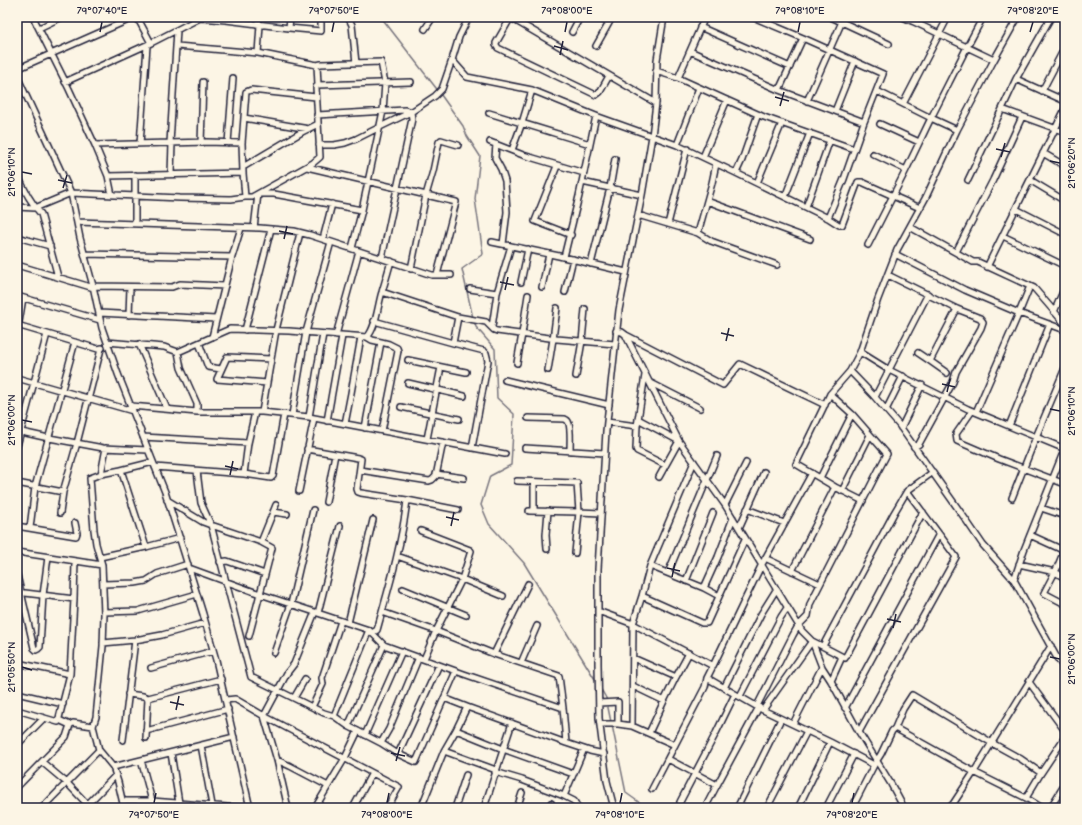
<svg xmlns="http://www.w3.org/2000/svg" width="1082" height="825" font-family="'Balsamiq Sans',sans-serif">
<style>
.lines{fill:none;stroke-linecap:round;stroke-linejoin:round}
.stream{stroke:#78757e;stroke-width:1.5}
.street-casing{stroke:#22223b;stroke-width:8}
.street{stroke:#fcf5e5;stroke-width:5}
.ticks{fill:none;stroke:#22223b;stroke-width:1.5}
.neatline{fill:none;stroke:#22223b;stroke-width:1.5}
.ticks-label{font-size:10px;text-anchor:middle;fill:#22223b}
</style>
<rect width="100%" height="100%" fill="#fcf5e5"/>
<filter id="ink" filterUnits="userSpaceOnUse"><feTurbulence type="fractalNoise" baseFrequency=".025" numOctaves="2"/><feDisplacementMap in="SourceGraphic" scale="8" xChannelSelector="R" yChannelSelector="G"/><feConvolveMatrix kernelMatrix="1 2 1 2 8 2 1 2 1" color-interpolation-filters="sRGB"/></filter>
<g filter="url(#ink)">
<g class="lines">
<path class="stream" d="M381 17 436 88 463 126 467 136 480 156 475 199 483 254 462 269 473 318
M474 321 476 327 495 349 497 398 514 414 511 465 490 476 481 505 489 524 524 563 596 681
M601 689 606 698 611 722
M612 725 626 793 647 808"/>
<defs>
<path id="street" d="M33 17 69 89 95 145 207 142 242 143
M137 17 151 43
M348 17 352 25 356 63
M469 17 459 37 452 60 467 77 532 90 596 116 677 145 736 173 742 160 758 114
M511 17 496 43V45L498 48 596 95 600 92 609 76
M599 17 609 23 612 17
M831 17 889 44
M903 17 912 21 913 17
M983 17 967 47 931 118 957 130 994 60 1018 17
M1051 17 1016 79 1065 101
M511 18 656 103
M912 21 994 60
M258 25 259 17
M700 27 790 67
M39 28 62 17
M289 28 321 31V17
M425 29 433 17
M572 32 580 17
M177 46 258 53 260 25
M596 46 609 23
M690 51 779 90 803 38 753 17
M317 65 318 85
M17 69 135 17
M656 71 678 78 705 17
M17 76 71 193 80 238 93 286 102 328 118 374 165 492 178 533 203 614 216 660 250 808
M678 78 764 117 854 149
M65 82 151 43 200 18 226 20 289 28 290 17
M779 90 864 122
M877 91 903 104
M1042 91 1065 47
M807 101 844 17
M1002 109 1016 79
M835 111 855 61
M489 113 590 144
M317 115 405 110 411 112 412 119 382 258
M244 118 309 129
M880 124 919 142
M490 142 523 155 584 173
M170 143 177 30
M201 143 203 82
M228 143 233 78
M140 144 147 46
M496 144 495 158 501 169 505 181 507 212 503 244
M95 145 108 176 243 173 242 143 246 92 251 90 316 97
M319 145H334L345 143 356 139 380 127 411 112 435 96 442 89 452 60
M677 145 699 88
M512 150 522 123 532 90
M1043 153 1065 166
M873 154 906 170
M703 157 727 100
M557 166 535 221 571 235
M243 167 302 132 318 124
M307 167 456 202 437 275
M17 173C23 188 30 202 41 214L58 277
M243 173 245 197H252L313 163 320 157 316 87 318 85 411 82
M736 173 828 218 844 179 864 122 883 74 803 38
M171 174 172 143
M135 175V224
M108 176 112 195
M968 180 1002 109 1065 132
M1030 180 1065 201
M582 182 642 195
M757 183 782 123
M785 197 810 133
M707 201 810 239
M17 207 35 208 71 193 180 198 231 199 245 197
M806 207 830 140
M1016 209 1065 234
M638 215 698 233 712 183 716 164
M828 218 839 225H842L858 182H862L920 208
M77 222 260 228 294 231 310 235 432 275H451
M668 224 687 149
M910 227 973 262H978L1034 288 1065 324
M254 228 258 194H274L362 210 383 111 385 83 381 62 321 64 317 65 258 53
M698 233 711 241 777 265
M1003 236 1065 266
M17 237 50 246
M323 239 332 204
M492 242 559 256 626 272
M868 245 906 170 931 118 903 104 948 17
M352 248 362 210
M956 252 993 180 1022 117
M85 254 232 257
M895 254 965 290 1019 313 976 412
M564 257 579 196 596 116
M591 264 610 188 615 159
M17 265 94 288
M987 267 1065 109
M411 269 426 195 433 171 439 142 441 140 458 145
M888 275 957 309 980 318 983 322 981 328 956 372 953 382 919 444 914 447
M521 282 528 249
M93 286 172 287 180 284 225 286
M1030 286 1019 313 1065 330
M542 287 549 254
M470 289 497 293
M382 292 458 317 486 322 494 330 497 331 557 339 615 344
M565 292 573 259
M17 296 100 320
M1054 312 1065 287
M99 313 216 319
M129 315 130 287
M374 321 453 343 458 317
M17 325 98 349 102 348
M492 327 497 293 511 246
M245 330 271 229
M616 331 622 332 626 335 723 385 740 364 825 405
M17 334 23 298
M336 335 359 251
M626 336 679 441 659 477
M212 337 232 257 241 228
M107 342 164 347 178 352 230 329 289 331 367 337C376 329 378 304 382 292 385 282 388 272 391 261
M381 342 389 344 397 348 398 351 382 431
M199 343 208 367 221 369
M453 343 484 351 486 353 488 361 472 448
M139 344 167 409
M178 352 181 368 197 404V412
M860 352 889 370 968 409 1065 449
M918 353 930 361
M408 360 466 372
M517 363 522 334 528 295
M548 370 553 339 557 308
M850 371 873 395 899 425 966 520 983 545 1014 580
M947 373 930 361 957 309
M576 376 582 341 585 309
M17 378 133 411
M505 380 609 405
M649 382 700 408
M267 383 217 379 227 357 271 359
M408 383 464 396
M830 394 850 371 860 352 878 299 897 250 926 197 957 130
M875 397 928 294
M131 406 197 412H262L309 417 505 454
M401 407 459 419
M886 410 903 376
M972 411 956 434 957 441 999 459 1065 484
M262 412 276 330 300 233
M292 415 306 332 331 242
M309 417 323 334
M528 418 565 419C568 421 568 420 569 424 571 431 570 443 570 451
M638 419 679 441 725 505 802 631 812 641 822 646 824 644 894 513 907 491 933 472
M327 421 342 336
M607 422 637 426 645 375
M345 424 351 393 361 337
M637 426 636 449 637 451 665 465
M1009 426 1050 324
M365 428 381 342 372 340 367 337
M901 428 922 385
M17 431 44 437 103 448 148 450
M143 437 248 443 255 412
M427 439 441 367
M17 446 47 334
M525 448 605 453
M1065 448 1024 550 1014 580 1057 658 1065 669
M307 449 358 458 361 459 357 489 358 492 361 493 407 500 458 510
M153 462 121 470 146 547 180 538
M155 467 244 474 248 443
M360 470 429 481 432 480 436 476 443 442
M197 471 201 503 211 525 261 542 272 548 249 636
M101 474 121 470
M244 474 271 478 273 476 284 414
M436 474 464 478
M820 478 852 414
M517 481 577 483 579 512 601 513
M534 482V511
M17 483 63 492
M299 491 314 418
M842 491 870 435
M1012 498 1036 437 1065 368
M167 500 203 522 211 525 251 677 324 713 334 716 348 726 381 743 398 754 416 762 456 671
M326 502 335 454
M725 505 746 463
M1041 508 1065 516
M747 509 784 523
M529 511 579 512 575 553
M273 512 287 514
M60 513 63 492 77 443 101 349
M17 526 76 536 77 533 75 523
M30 528 35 487 75 342
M739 528 764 472
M421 531 470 550 471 551 462 579 436 631 424 659
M1030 535 1065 551
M261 542 276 505
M547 549 546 535 548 511
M1064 551 1057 568 1044 593 1065 604
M17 552 102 565
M397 556 462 579 503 596
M100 557 146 547
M765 558 820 584
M220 562 227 561 265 574
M1019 564 1055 572 1065 578
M650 566 704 588 718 557 733 518
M189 568 260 594 369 630 384 645 464 674 563 708 566 743 590 751 604 754
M792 571 835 487
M668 573 717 456
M17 575 34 648 36 650 38 649 40 647 43 595 48 557
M686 581 713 513
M103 584 135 583 146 581 157 574 188 564
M704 588 719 596
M403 589 466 615
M17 593H25L74 599 75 561
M642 596 702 623H707L745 539
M598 611 633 624 713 666 707 678 763 710 830 742 874 765
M104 612 138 611 197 594
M382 612 436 631 494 654 559 676 563 708
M318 613 340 526
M348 623 373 520
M372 633 377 630C389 587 402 544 407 500
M103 643 135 640 162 635 205 623
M822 646 845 658 923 512
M274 653 291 604 313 510
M494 654 528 584
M17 663 70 674
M521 663 537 626
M713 666 761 566 812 473
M151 668 213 651
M676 677 689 653
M831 681 842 657
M1029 682 1065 731
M633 686 664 701 676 677 633 658
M724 688 761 614 776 590
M17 693 63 704
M128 694 143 696 148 698
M740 696 781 617 787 608
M294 698 305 679
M444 698 467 707
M226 700 235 699 264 716 287 673 294 664 315 612
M599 703 618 702V724L632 726 675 745
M757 706 793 635 798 626 808 616 810 604 876 475 887 454 852 414 830 394 796 464 835 487 863 501
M312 707 323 684 322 678 341 621
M845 708 939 534
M17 710 58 722 70 674 74 599
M763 710 812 641 822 667 831 681 859 732 891 784 904 808
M264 716 399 787 387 808
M264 716 277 760 288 808
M334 716 369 630
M600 724H618
M793 724 822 667
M70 725 73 723 93 726 96 717 103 646 104 614 102 565 96 544 94 530 90 478 101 474 106 448
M348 726 384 645
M632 726 633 624 642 596 650 566 694 462
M895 728 974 772 1026 798 1042 808
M456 730 503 749 573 774
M146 731 228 709
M859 732 956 557 907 491
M649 733 664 701
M365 735 402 651
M146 738 148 698 221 679
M123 740 135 640
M381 743 389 729 419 657
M17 745 44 718
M201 745 212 805
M99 750 113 767 118 782 124 808
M444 751 496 770
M171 753 179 803
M398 754 439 665
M668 759 717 785 705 808
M277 760 290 766 328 786
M42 762 67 783 91 808
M113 767 234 737
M495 772 522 780 564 796 584 749
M717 785 759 707
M17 787 66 737 70 725 59 720
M652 789 705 687 707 678
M564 796 574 801 578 808
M1026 798 1041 773 1065 737
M123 801H152L141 760
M152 801 240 808
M680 802 716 733 735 694
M42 808 99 750 93 726
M84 808 116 775
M315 808 345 758 358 731
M353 808 372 773
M421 808 444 751 456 730 467 707 566 743
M455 808 466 775
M484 808 512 723
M517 808 522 793
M549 808 551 803
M614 808 607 781 599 718 598 664V569L606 431 619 310 642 195 652 136 656 103 657 60 664 17
M737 808 781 719
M767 808 807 731
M798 808 830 742
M826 808 854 754
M852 808 874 765 881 754 892 731 895 728 903 709 912 695 992 743 1021 759 1041 773
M948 808 953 804 974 772 1051 646
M1050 808 1065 784"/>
</defs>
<use href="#street" class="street-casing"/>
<use href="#street" class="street"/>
</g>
</g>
<path class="ticks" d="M100 32 102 22M332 32 334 22M565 32 567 22M798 32 800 22M1030 32 1033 22M554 46 568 50M560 55 563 41M775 97 789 101M780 106 784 92M996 149 1010 152M1001 157 1005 143M1050 161 1060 163M22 172 32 174M58 180 72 183M63 188 67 175M279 231 293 234M284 239 287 226M500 282 514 285M505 290 508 277M721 333 734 336M726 341 729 328M942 384 955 387M947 392 950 379M1050 409 1060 411M22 420 32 422M225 466 238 469M230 475 233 461M446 517 459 520M451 526 454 512M667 568 680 571M672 577 675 563M887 619 901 622M893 628 896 614M1050 657 1060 659M22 667 32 670M170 702 184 705M176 710 179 696M391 753 405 756M396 761 400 747M154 803 156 793M387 803 389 793M620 803 622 793M852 803 854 793"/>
<rect width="1082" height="825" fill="none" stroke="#fcf5e5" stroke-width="44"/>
<rect x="22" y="22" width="1038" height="781" class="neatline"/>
<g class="ticks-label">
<text x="102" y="14">79°07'40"E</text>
<text x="334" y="14">79°07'50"E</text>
<text x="567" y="14">79°08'00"E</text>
<text x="800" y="14">79°08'10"E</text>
<text x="1033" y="14">79°08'20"E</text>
<text transform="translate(1071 163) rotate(-90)" y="4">21°06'20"N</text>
<text transform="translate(11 172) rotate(-90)" y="4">21°06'10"N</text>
<text transform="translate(1071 411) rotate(-90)" y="4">21°06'10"N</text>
<text transform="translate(11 420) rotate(-90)" y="4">21°06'00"N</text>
<text transform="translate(1071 659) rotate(-90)" y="4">21°06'00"N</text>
<text transform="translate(11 667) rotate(-90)" y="4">21°05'50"N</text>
<text x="154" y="818">79°07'50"E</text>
<text x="387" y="818">79°08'00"E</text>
<text x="620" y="818">79°08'10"E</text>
<text x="852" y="818">79°08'20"E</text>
</g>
</svg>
